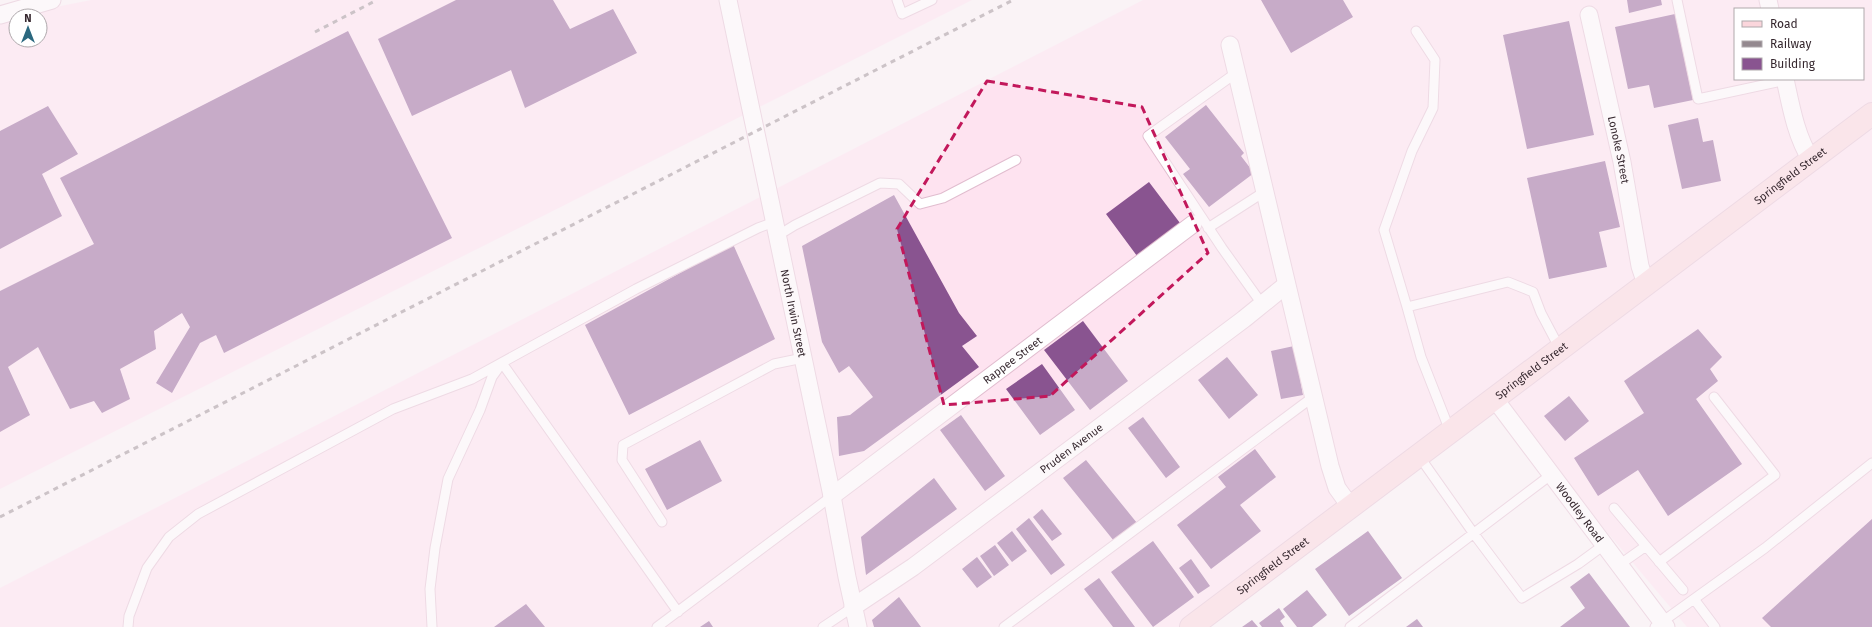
<svg xmlns="http://www.w3.org/2000/svg" width="1872" height="627" font-family="'Fira Sans',sans-serif">
<style>
.built{fill:#fee3f0;fill-rule:evenodd}
.building{fill:#895490}
.lines{fill:none;stroke-linecap:round;stroke-linejoin:round}
.service-casing{stroke:#e1bdcf;stroke-width:11}
.minor-casing{stroke:#e1bdcf;stroke-width:19}
.secondary-casing{stroke:#e1bdcf;stroke-width:24}
.service{stroke:#fff;stroke-width:9}
.minor{stroke:#fff;stroke-width:17}
.secondary{stroke:#fbd6dc;stroke-width:22}
.rail{stroke:#94898f;stroke-width:3;stroke-dasharray:5 5;stroke-linecap:butt}
.marked{fill:none;stroke:#c2185b;stroke-width:3;stroke-dasharray:8 5;stroke-linejoin:round}
.labels{text-anchor:middle;dominant-baseline:central;stroke-width:4;stroke-linejoin:round;paint-order:stroke}
.street-label{font-size:11px;fill:#36282f;stroke:#fff}
</style>
<rect width="100%" height="100%" fill="#faf3f6"/>
<path class="built" d="M91 0H972L0 489V18ZM16 16H40V40H16Z
M1143 0H1872V627H1687L1494 398 1184 627H0V588ZM1735 9H1863V79H1735Z"/>
<path class="building" d="M456 0H553L570 29 613 9 637 53 525 108 511 70 412 116 378 39Z
M1261 0H1343L1353 17 1291 53Z
M1627 0H1661L1662 5 1629 13Z
M1675 14 1693 100 1654 108 1649 85 1628 89 1615 27Z
M1569 21 1594 135 1527 149 1503 35Z
M348 31 452 238 224 353 216 335 200 343 172 393 156 383 190 327 182 313 154 331 156 349 120 369 130 399 102 413 94 401 70 409 38 347 8 367 30 415 0 432V291L94 244 60 178Z
M1206 105 1244 153 1241 156 1254 173 1209 207 1183 174 1190 169 1165 137Z
M48 106 78 154 42 174 62 216 0 249V131Z
M1698 118 1703 142 1713 140 1721 181 1682 189 1668 125Z
M1605 161 1620 227 1599 232 1607 267 1549 279 1527 178Z
M1149 182 1183 227 1140 260 1106 214Z
M894 195 959 313 977 336 962 346 979 367 864 451 839 456 837 417 850 415 873 397 849 366 839 373 822 342 802 246Z
M733 244 775 339 629 415 585 325Z
M1083 321 1128 381 1090 410 1044 350Z
M1698 329 1722 357 1710 369 1718 381 1696 399 1742 464 1668 516 1638 470 1598 496 1574 458 1644 413 1624 381Z
M1294 346 1303 395 1281 399 1271 351Z
M1227 357 1258 395 1229 419 1198 380Z
M1042 364 1075 410 1040 435 1006 389Z
M1569 396 1589 421 1565 441 1544 416Z
M961 415 1005 476 985 491 940 430Z
M1143 417 1180 467 1166 478 1128 428Z
M700 440 722 481 667 510 645 469Z
M1255 449 1276 477 1240 505 1261 531 1211 569 1177 525 1226 487 1218 477Z
M1086 460 1137 523 1114 541 1063 478Z
M934 478 957 509 866 575 861 537Z
M1042 509 1062 534 1052 541 1033 517Z
M1029 518 1065 565 1051 575 1016 529Z
M1872 519V627H1771L1762 618Z
M1012 531 1027 551 1012 562 997 543Z
M1368 531 1402 578 1349 616 1315 569Z
M1153 541 1194 597 1153 627 1111 572Z
M995 545 1009 565 994 576 980 556Z
M977 557 992 577 977 588 962 569Z
M1191 559 1210 586 1198 594 1179 568Z
M1589 573 1630 627H1560L1585 608 1570 587Z
M1099 578 1135 627H1113L1084 589Z
M1307 590 1327 615 1312 627H1297L1283 609Z
M899 597 921 627H874L872 620Z
M526 604 545 627H494Z
M1279 608 1285 617 1280 621 1284 627H1262L1259 623Z
M1417 619 1423 627H1406Z
M1252 620 1258 627H1242Z
M709 621 713 627H700Z"/>
<g class="lines">
<defs>
<path id="service" d="M897 0 902 14 932 0
M1677 0 1698 99 1786 80
M1236 73 1148 136 1222 248 1262 304
M1208 228 1264 192
M777 236 795 225 880 183 899 184 920 204 943 198 1016 160
M1407 307 1384 230 1412 151 1433 108 1435 60 1416 31
M1450 431 1421 357 1407 307 1508 282 1533 292 1541 313 1560 349
M1419 456 1474 534 1522 598 1578 564 1604 545
M1614 508 1646 546 1619 565
M662 522 622 460 623 445 774 364 803 358
M1646 546 1683 590
M1659 562 1775 475 1714 397
M1694 599 1715 627
M128 627 129 616 147 568 169 537 198 514 393 409 472 379 636 289 758 228 774 222
M432 627 430 589 435 548 448 479 480 410 492 377 502 363 678 612
M657 627 832 496
M823 627 853 607
M1004 627 1313 397
M1350 627 1552 474
M1655 627 1765 548 1872 463"/>
<g id="minor">
<path id="s1" d="M728 0 832 496 847 577 858 627"/>
<path d="M1768 0 1770 9"/>
<path d="M0 15 52 0"/>
<path id="s2" d="M1589 15 1622 162 1640 266 1643 275 1650 283"/>
<path d="M1230 45 1330 466 1337 488 1350 506"/>
<path d="M1785 79C1791 107 1796 136 1811 160"/>
<path id="s3" d="M1494 398 1666 627"/>
<path id="s4" d="M832 496 1193 224"/>
<path id="s5" d="M853 607 913 567 1244 319 1286 285"/>
</g>
<g id="secondary">
<path id="s6" d="M1191 627 1872 114"/>
</g>
</defs>
<use href="#service" class="service-casing"/>
<use href="#minor" class="minor-casing"/>
<use href="#secondary" class="secondary-casing"/>
<use href="#service" class="service"/>
<use href="#minor" class="minor"/>
<use href="#secondary" class="secondary"/>
<path class="rail" d="M315 32 377 0
M0 517 1013 0"/>
</g>
<path d="M0 0H1872V627H0ZM987 81 1142 107 1208 253 1050 396 944 405 897 229Z" fill="#faf3f6" fill-opacity=".55" fill-rule="evenodd"/>
<path class="marked" d="M987 81 1142 107 1208 253 1050 396 944 405 897 229Z"/>
<g class="labels">
<g class="street-label">
<text stroke="none"><textPath href="#s2" startOffset="138">Lonoke Street</textPath></text>
<text stroke="none"><textPath href="#s6" startOffset="750">Springfield Street</textPath></text>
<text stroke="none"><textPath href="#s1" startOffset="320">North Irwin Street</textPath></text>
<text stroke="none"><textPath href="#s4" startOffset="226">Rappee Street</textPath></text>
<text stroke="none"><textPath href="#s6" startOffset="426">Springfield Street</textPath></text>
<text stroke="none"><textPath href="#s5" startOffset="270">Pruden Avenue</textPath></text>
<text stroke="none"><textPath href="#s3" startOffset="143">Woodley Road</textPath></text>
<text stroke="none"><textPath href="#s6" startOffset="102">Springfield Street</textPath></text>
</g>
</g>
<rect x="1734" y="8" width="130" height="72" fill="#ffffff" stroke="#afa9ac"/>
<rect x="1742" y="21" width="20" height="6" fill="#fbd6dc" stroke="#afa9ac"/>
<text x="1770" y="28" font-size="12" fill="#36282f">Road</text>
<rect x="1742" y="41" width="20" height="6" fill="#94898f" stroke="#afa9ac"/>
<text x="1770" y="48" font-size="12" fill="#36282f">Railway</text>
<rect x="1742" y="58" width="20" height="12" fill="#895490" stroke="#afa9ac"/>
<text x="1770" y="68" font-size="12" fill="#36282f">Building</text>
<g transform="translate(28 28)"><circle r="19" fill="#ffffff" stroke="#afa9ac"/>
<path d="M0-3L7 15L0 10L-7 15Z" fill="#2b687f"/>
<text y="-6" font-size="11" font-weight="bold" text-anchor="middle" fill="#36282f">N</text>
</g>
</svg>
